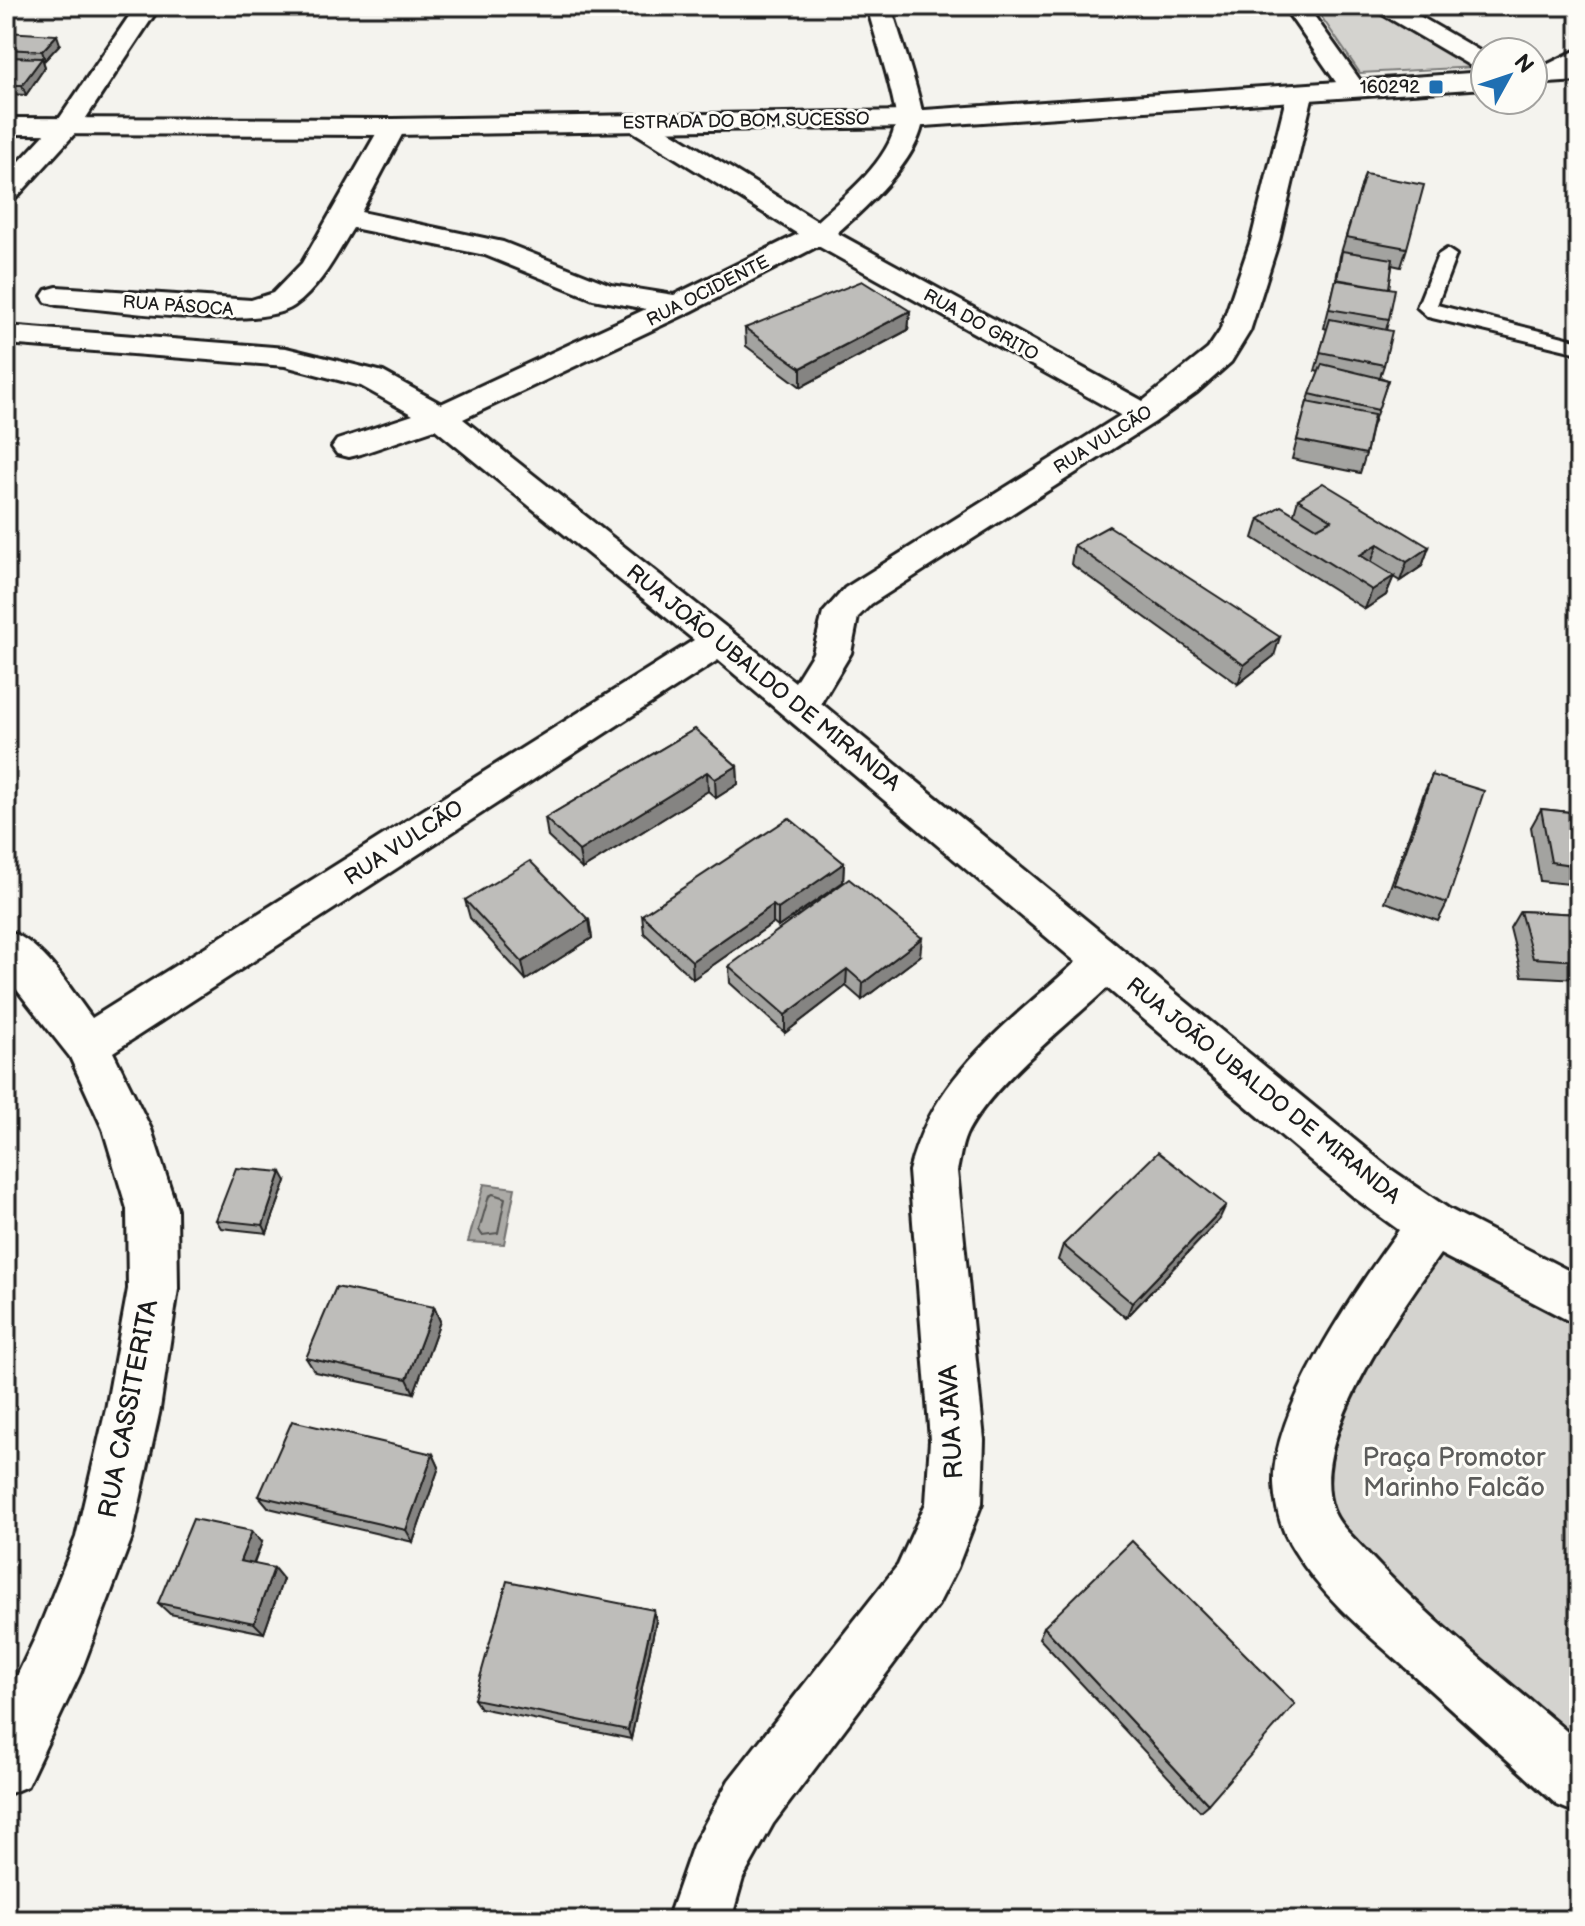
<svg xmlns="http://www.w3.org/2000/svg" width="1585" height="1926" font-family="'Balsamiq Sans',sans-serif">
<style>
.green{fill:#d4d3cf;stroke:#787876;stroke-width:2}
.water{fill:#abaaa6;stroke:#72716f;stroke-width:2}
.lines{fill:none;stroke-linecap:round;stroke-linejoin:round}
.shore{stroke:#555553;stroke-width:2}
.service-casing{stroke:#1c1c1c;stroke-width:6}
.minor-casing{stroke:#1c1c1c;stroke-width:6}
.tertiary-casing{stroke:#1c1c1c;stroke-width:6}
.service{fill:#fdfcf7;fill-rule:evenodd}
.minor{fill:#fdfcf7;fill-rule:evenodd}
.tertiary{fill:#fdfcf7;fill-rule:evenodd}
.wall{fill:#a3a3a0;stroke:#1c1c1c;stroke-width:2}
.shaded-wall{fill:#858482;stroke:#1c1c1c;stroke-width:2}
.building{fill:#bebdba;stroke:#1c1c1c;stroke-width:2}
.poi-dot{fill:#1f6fb2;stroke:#fdfcf7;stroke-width:3}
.labels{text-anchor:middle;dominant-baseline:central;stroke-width:6;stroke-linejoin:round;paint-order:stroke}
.far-poi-label{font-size:18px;fill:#1c1c1c;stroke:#fdfcf7;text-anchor:end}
.far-street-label{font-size:18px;fill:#1c1c1c;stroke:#fdfcf7}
.street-label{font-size:22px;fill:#1c1c1c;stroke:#fdfcf7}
.near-street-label{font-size:26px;fill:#1c1c1c;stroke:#fdfcf7}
.near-park-label{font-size:26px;fill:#5c5c5b;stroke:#fdfcf7}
</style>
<rect width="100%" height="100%" fill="#f4f3ee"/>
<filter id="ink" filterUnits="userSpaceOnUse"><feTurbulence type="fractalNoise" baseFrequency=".0125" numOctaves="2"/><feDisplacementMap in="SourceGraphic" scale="16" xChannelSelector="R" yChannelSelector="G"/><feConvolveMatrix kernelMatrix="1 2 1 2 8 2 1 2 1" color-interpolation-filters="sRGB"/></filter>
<g filter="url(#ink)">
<path class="green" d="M1314 6H1368L1478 67 1360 73Z
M1443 1252 1579 1322V1752L1381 1588 1317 1496 1339 1416 1422 1277Z"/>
<path class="water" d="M484 1184 515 1188 504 1244 468 1242Z"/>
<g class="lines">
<path class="shore" d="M493 1194 505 1198 498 1233 482 1235 479 1230 489 1196Z"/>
<defs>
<path id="service" d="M1447 249 1456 255 1437 305 1579 341V353L1428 317 1417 307 1438 255Z"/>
<path id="minor" d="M136 6H160L78 130 16 198 6 200V176L59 119Z
M867 6H891C897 27 924 105 923 120 919 159 865 209 837 233L1143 401 1208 349 1220 331 1251 240 1287 94 1291 89H1309L1313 94 1279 240 1250 331 1231 362 1197 392 1155 422 871 604 858 617 851 653 821 703 1389 1168 1449 1209 1579 1276V1326L1440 1254C1401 1310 1306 1440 1333 1510 1338 1524 1353 1537 1363 1548 1426 1618 1507 1680 1579 1742V1814L1557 1805C1508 1760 1458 1715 1408 1670 1368 1634 1324 1599 1295 1552 1281 1531 1275 1508 1274 1483 1272 1409 1356 1289 1399 1230L1355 1198 1107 988C1067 1025 989 1087 966 1135 961 1146 960 1159 957 1171L984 1440 982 1503 957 1568 938 1605 773 1824 743 1878 731 1920H667L693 1845 729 1780 898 1565 926 1503 930 1440 909 1171C933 1074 1006 1026 1076 962L718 660 113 1052 151 1129 177 1209 178 1289 160 1409 132 1537 80 1674 27 1786 6 1795V1699L36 1636 76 1537 106 1409 128 1289 127 1209 103 1129 70 1057 6 976V930C43 942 69 988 92 1018L694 640 435 429 361 454 349 457 337 454 332 447 337 440 413 415 361 386 285 366 6 344V326L286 348 383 372 441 404 646 309 593 299 485 255 353 228C337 254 320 288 294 306 256 332 107 309 57 305L46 302 42 296 46 290 57 287 251 300 273 293 302 263 380 127 384 121H402L406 127 361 212 503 242 611 285 674 295 798 234 629 129 625 123 629 117H647L817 221C844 197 892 159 896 120 898 105 872 27 867 6ZM818 246 1121 415 845 588 823 613 813 653 795 682 463 419 692 311Z
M1283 6H1307L1367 90 1363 95H1345Z
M1373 6H1402L1485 54V72L1476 69 1377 11Z
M1579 49V67C1564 75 1549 87 1533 80L1534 71Z"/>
<path id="tertiary" d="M1579 65V81L1533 84V68Z
M1485 72V88L910 127 393 135 6 134V118L393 119 910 111Z"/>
</defs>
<use href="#service" class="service-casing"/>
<use href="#minor" class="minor-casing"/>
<use href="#tertiary" class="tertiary-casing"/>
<use href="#service" class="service"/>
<use href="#minor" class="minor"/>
<use href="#tertiary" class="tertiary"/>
</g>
<path class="wall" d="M6 32 60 44 45 60H43L45 67 26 95 6 94Z
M1365 174 1407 248 1401 267 1392 265 1389 288V319L1386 330 1384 365 1380 377 1388 380 1372 427 1366 454 1360 473 1292 459 1307 402 1319 372 1315 371 1327 329 1324 328 1336 280 1340 256Z
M910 311 908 330 801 387 746 346 745 328Z
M1298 499 1429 547 1422 566 1400 581 1393 577 1386 595 1365 609 1253 538 1259 519 1294 513Z
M1074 545 1274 656 1238 684 1071 564Z
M695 729 737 766 738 784 716 798 708 791 582 869 548 837 545 818Z
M1432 775 1447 903 1438 921 1385 902 1424 793Z
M1541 809 1579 813V885L1540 881 1531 827Z
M844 863 843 882 778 927 773 923 693 979 644 933 642 915Z
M465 900 589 920 592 938 526 980 470 918Z
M1520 911 1579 914V979L1522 976 1510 928Z
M920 956 862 1000 846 986 785 1033 730 983 729 966Z
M286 1181 267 1233 221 1228 216 1220Z
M1219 1220 1126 1318 1058 1260 1063 1245Z
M434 1307 440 1321 414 1393 315 1372 306 1358Z
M433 1454 439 1467 413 1542 269 1508 259 1496Z
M262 1542 254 1564 283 1579 264 1633 170 1614 158 1603Z
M656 1621 631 1739 480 1708 474 1699Z
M1044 1627 1208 1804 1200 1811 1039 1638Z"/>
<path class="shaded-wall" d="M57 35 60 44 45 60 42 51Z
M42 58 45 67 26 95 22 85Z
M910 311 908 330 801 387V368Z
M1378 544 1371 563 1360 555Z
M1429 547 1422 566 1400 581 1407 562Z
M1394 576 1386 595 1365 609 1372 590Z
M1280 637 1274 656 1238 684 1244 665Z
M737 766 738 784 716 798 715 779Z
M707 772 708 791 582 869 579 851Z
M844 863 843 882 778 927V909Z
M773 905V923L693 979 692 961Z
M589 920 592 938 526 980 522 962Z
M922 938 920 956 862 1000 863 983Z
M847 969 846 986 785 1033V1015Z
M281 1172 286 1181 267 1233 263 1225Z
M1226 1205 1219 1220 1126 1318 1132 1303Z
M434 1307 440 1321 414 1393 407 1379Z
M433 1454 439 1467 413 1542 406 1530Z
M252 1531 262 1542 250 1572 240 1561Z
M274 1568 283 1579 264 1633 254 1623Z
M654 1610 656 1621 631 1739 628 1730Z"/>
<path class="building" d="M6 32 57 35 42 51 6 49Z
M6 57 42 58 22 85H6Z
M1365 174 1424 185 1407 248 1346 237Z
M1342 251 1393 259 1389 288 1337 280Z
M1336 279 1395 289 1389 319 1329 309Z
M862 281 910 311 801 368 745 328Z
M1330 319 1392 331 1384 365 1320 352Z
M1322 364 1388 380 1378 410 1310 394Z
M1307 402 1374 415 1366 454 1297 440Z
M1323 483 1429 547 1407 562 1378 544 1360 555 1394 576 1372 590 1259 519 1281 506 1317 528 1332 520 1298 499Z
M1109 526 1280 637 1244 665 1074 545Z
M695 729 737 766 715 779 707 772 579 851 545 818Z
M1432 775 1484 791 1447 903 1394 884Z
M1541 809 1579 813V866L1551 862Z
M789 818 844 863 778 909 773 905 692 961 642 915Z
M530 861 589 920 522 962 465 900Z
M849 879 922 938 863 983 847 969 785 1015 729 966Z
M1520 911 1579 914V961L1533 958Z
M1158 1152 1226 1205 1132 1303 1063 1245Z
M236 1168 281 1172 263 1225 216 1220Z
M336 1287 434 1307 407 1379 306 1358Z
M292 1421 433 1454 406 1530 259 1496Z
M193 1519 252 1531 240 1561 274 1568 254 1623 158 1603Z
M1132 1541 1295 1704 1208 1804 1044 1627Z
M507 1581 654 1610 628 1730 474 1699Z"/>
</g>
<rect class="poi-dot" x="1428" y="79" width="16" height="16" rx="4"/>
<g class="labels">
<g class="far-poi-label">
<text x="1420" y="87">160292</text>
</g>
<g class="far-street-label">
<text transform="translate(746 121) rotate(-1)">ESTRADA DO BOM SUCESSO</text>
<text transform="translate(708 291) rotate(-27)">RUA OCIDENTE</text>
<text transform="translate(178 306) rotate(4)">RUA PÁSOCA</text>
<text transform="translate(981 325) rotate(29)">RUA DO GRITO</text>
<text transform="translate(1103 440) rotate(-32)">RUA VULCÃO</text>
</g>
<g class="street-label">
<text transform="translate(763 678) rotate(39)">RUA JOÃO UBALDO DE MIRANDA</text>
<text transform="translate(404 843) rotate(-33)">RUA VULCÃO</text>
<text transform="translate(1263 1091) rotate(39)">RUA JOÃO UBALDO DE MIRANDA</text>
</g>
<g class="near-street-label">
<text transform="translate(129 1409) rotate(-79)">RUA CASSITERITA</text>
<text transform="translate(952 1422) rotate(-93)">RUA JAVA</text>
</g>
<g class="near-park-label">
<text x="1454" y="1458">Praça Promotor<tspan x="1454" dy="30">Marinho Falcão</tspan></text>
</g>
</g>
<rect width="1585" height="1926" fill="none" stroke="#fdfcf7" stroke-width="32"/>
<rect x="16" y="16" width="1553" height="1894" fill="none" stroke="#1c1c1c" stroke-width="3" filter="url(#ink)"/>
<g transform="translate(1509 76) rotate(50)"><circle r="38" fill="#fdfcf7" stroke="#a3a29f" stroke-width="2"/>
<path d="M0-6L14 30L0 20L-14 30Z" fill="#1f6fb2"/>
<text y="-12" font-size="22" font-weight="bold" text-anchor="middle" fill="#1c1c1c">N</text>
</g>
</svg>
